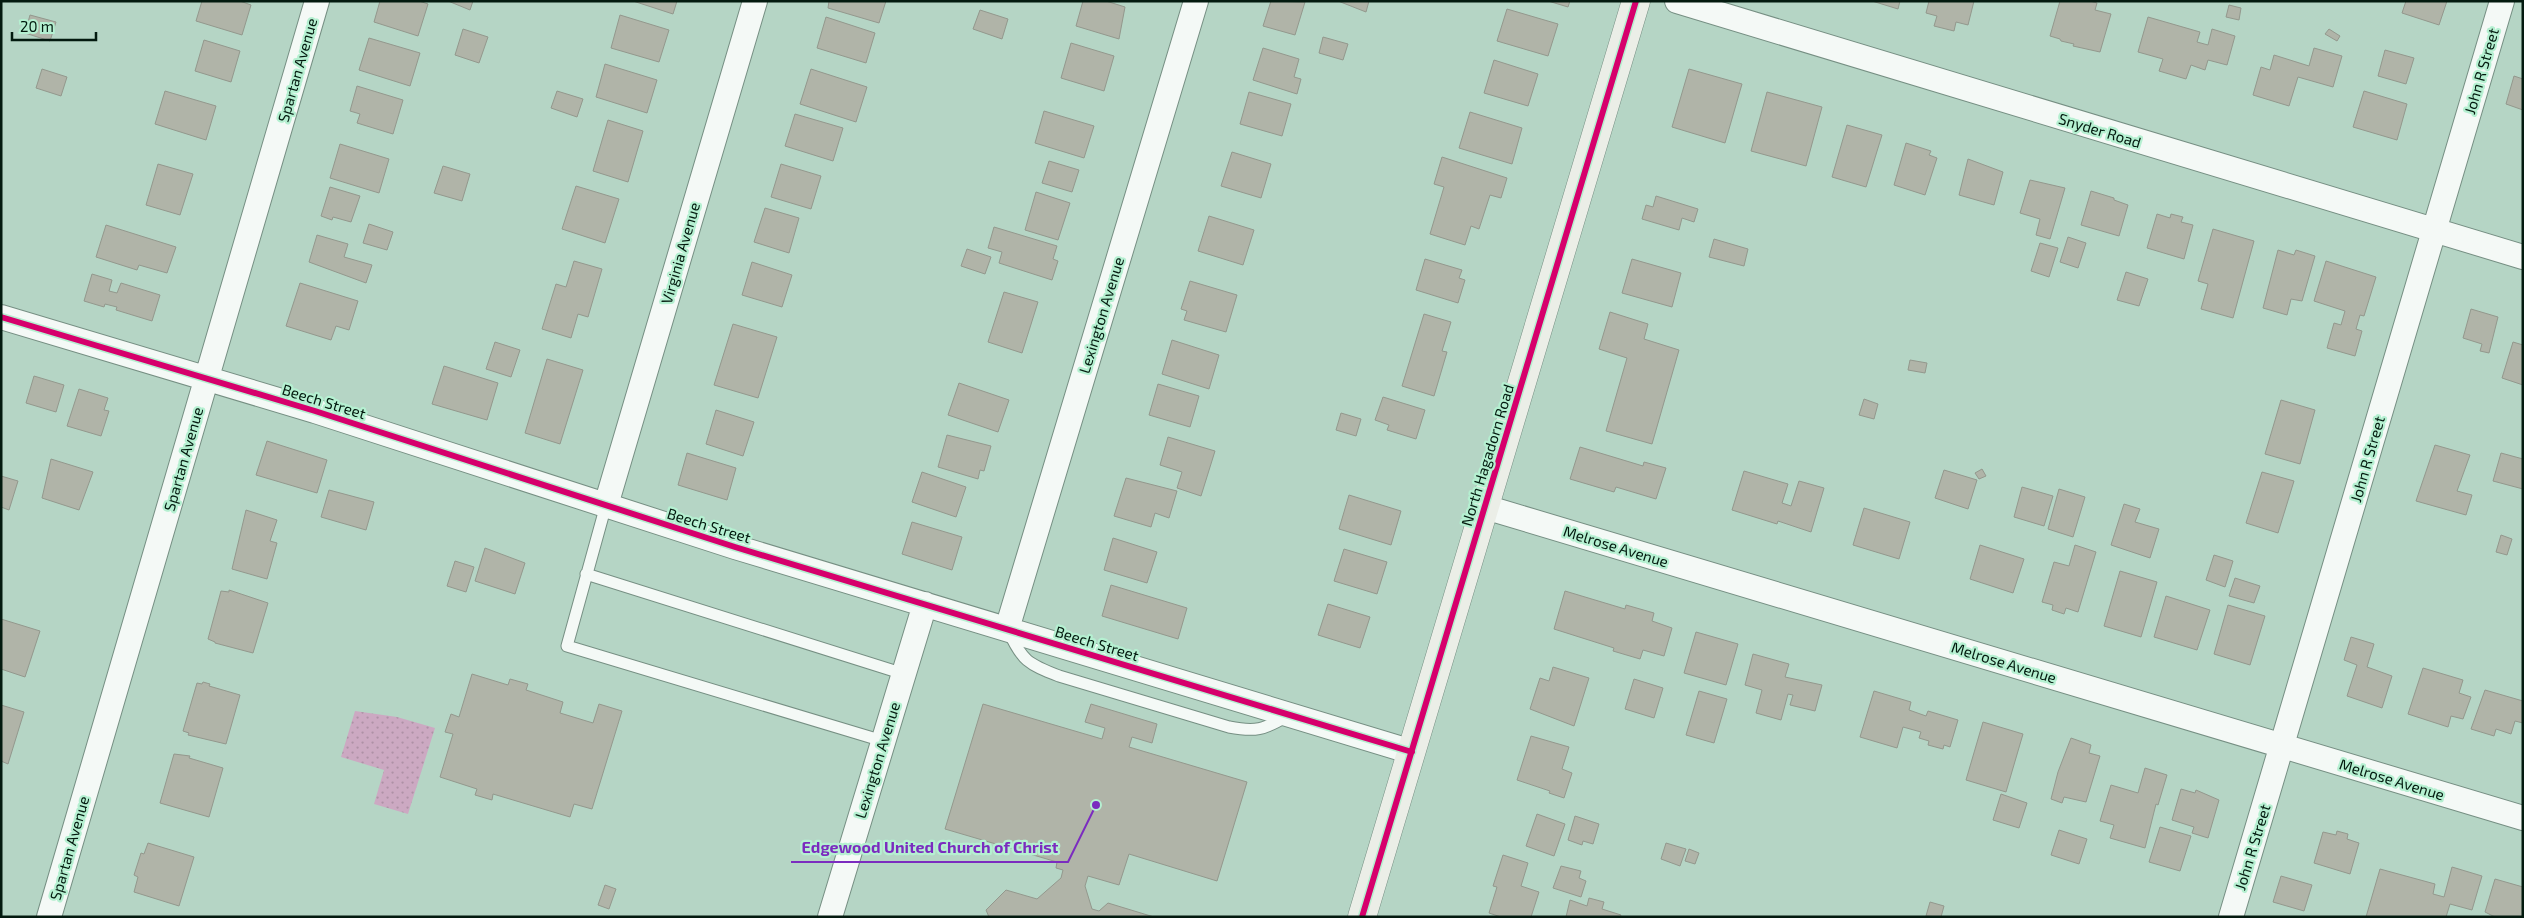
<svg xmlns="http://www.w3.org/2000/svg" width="2524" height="918" font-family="'Exo 2',sans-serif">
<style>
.park{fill:url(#park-dots)}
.building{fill:#b0b4a8;stroke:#93988d}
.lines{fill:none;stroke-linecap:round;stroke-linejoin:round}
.lane-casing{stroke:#768f83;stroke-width:13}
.street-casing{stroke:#768f83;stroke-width:26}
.secondary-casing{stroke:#768f83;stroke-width:29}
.lane{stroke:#f4f9f6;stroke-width:11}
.street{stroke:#f4f9f6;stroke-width:24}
.secondary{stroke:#ebeee7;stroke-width:28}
.cycleway-casing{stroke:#b5f0d1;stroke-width:9}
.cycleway{stroke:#d6006c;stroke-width:6}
.labels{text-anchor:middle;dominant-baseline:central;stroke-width:4.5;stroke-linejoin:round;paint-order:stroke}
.street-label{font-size:15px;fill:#031a0f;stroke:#b5f0d1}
.leader{fill:none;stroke:#7b2cbf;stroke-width:2}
.callout-dot{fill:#7b2cbf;stroke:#b5f0d1;stroke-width:2}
.callout-label{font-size:16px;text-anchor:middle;font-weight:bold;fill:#7b2cbf;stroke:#b5f0d1;stroke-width:4.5;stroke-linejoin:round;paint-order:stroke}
</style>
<defs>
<pattern id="park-dots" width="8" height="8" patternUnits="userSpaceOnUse" patternTransform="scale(1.25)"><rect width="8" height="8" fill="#cca9c2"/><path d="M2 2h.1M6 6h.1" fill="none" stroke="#ae91a6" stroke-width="1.8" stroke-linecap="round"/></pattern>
</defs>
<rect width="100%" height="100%" fill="#b5d5c5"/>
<path class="park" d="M355 711 397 717 435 728 408 814 374 804 384 770 341 757Z"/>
<path class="building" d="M202 1H240L251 5 242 35 196 21Z
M380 1H419L428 4 418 36 374 22Z
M448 1H473L470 10Z
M633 1H677L673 14Z
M829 1H886L879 23 828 8Z
M1083 1H1106L1125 7 1119 39 1076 26Z
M1271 1 1305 2 1295 35 1263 26Z
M1338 1H1369L1366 12Z
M1548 1H1570L1568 7Z
M1872 1H1900L1898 9Z
M1929 1H1974L1968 25 1956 22 1954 31 1934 26 1937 16 1926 13Z
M2060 1H2090L2097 3 2095 10 2111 14 2100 52 2073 46 2074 44 2061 41 2060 39 2050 36Z
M2406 1H2447L2439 25 2402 13Z
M2229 5 2241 8 2239 20 2226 17Z
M1507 9 1558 24 1548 56 1497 41Z
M980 10 1008 19 1002 39 973 29Z
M30 15 56 22 50 41 25 33Z
M620 15 669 30 659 62 611 48Z
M826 17 875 33 866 63 817 48Z
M2148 17 2200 32 2197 42 2208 45 2212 29 2235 36 2227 65 2208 60 2205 70 2191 65 2186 79 2159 71 2163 59 2138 52Z
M463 29 488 37 479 63 455 55Z
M2329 29 2340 36 2337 41 2325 34Z
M1323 37 1348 44 1343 60 1319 53Z
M369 38 420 53 410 86 359 70Z
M204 40 240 51 231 82 195 71Z
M1071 43 1114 56 1104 91 1061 78Z
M1263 48 1299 59 1294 77 1301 79 1297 94 1253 80Z
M2314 48 2342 56 2333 87 2298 77 2289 106 2253 95 2261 67 2270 70 2274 55 2309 66Z
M2385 50 2414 58 2406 84 2378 76Z
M1494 60 1538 74 1528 106 1484 93Z
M605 64 657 80 647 113 596 97Z
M42 69 67 77 61 96 36 88Z
M811 69 867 87 856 122 800 104Z
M1689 69 1742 84 1725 143 1672 127Z
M2514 76 2523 79V110L2506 104Z
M357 86 403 100 393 134 357 123 360 114 350 111Z
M165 91 216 106 206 140 155 124Z
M557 91 583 99 577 117 551 108Z
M2364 91 2407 104 2397 140 2353 127Z
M1249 92 1291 104 1282 136 1240 124Z
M1767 92 1822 107 1806 166 1751 151Z
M1044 111 1094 126 1084 158 1035 143Z
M1470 112 1522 128 1512 164 1459 148Z
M795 114 843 128 833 161 785 146Z
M608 120 643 131 628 182 593 171Z
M1847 125 1882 135 1866 187 1832 177Z
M1906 143 1931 151 1929 155 1937 158 1925 195 1894 185Z
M340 144 389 159 379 193 330 178Z
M1232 152 1271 164 1261 198 1221 186Z
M1442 157 1507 178 1501 198 1490 195 1479 229 1471 226 1465 245 1430 234 1444 187 1434 184Z
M1968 159 2003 172 1994 205 1959 195Z
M1049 161 1079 170 1072 192 1042 183Z
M158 164 193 174 180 215 146 205Z
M781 164 821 176 811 209 771 197Z
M443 166 470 174 462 201 434 193Z
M2030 180 2065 188 2050 239 2036 235 2040 219 2020 213Z
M576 186 619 199 605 243 562 229Z
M330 187 360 196 351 222 333 217 332 220 321 216Z
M2091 191 2114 198V200L2128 205 2119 236 2081 225Z
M1036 192 1070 203 1058 240 1025 230Z
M1656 196 1698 209 1694 222 1682 218 1679 230 1642 219 1646 205 1653 207Z
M765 208 799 218 789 253 754 242Z
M2157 214 2170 218 2171 214 2183 217 2181 222 2193 225 2184 259 2147 248Z
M1209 216 1254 230 1243 265 1198 251Z
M369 224 393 232 387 250 363 243Z
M106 225 176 247 167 273 139 265 137 270 96 257Z
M994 227 1057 246 1053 259 1058 261 1052 280 999 263 1002 252 988 248Z
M2213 229 2254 241 2233 318 2201 309 2208 284 2198 281Z
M317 235 348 244 344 257 372 265 366 283 309 262Z
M2068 237 2086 243 2078 268 2060 262Z
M1714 239 1748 249 1744 266 1709 257Z
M2040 243 2058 248 2049 277 2031 271Z
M967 249 991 257 985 274 961 266Z
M2278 250 2294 255 2296 250 2315 256 2302 301 2291 299 2287 315 2263 308Z
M1425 259 1462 270 1459 278 1465 280 1458 303 1416 290Z
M1632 259 1681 273 1672 307 1622 293Z
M574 261 602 269 588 317 578 314 571 338 542 329 556 284 566 287Z
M2326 261 2376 277 2364 316 2360 315 2356 329 2362 331 2355 356 2327 348 2334 323 2341 325 2345 311 2314 301Z
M752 262 792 275 782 307 742 295Z
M2126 272 2148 279 2139 306 2117 300Z
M92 274 112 280 109 291 117 293 121 283 160 295 152 321 116 310 117 307 105 304 104 307 84 301Z
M1190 281 1237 295 1226 332 1184 320 1187 311 1181 309Z
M300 283 358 301 349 330 336 326 331 340 286 326Z
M1004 292 1038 302 1022 353 988 342Z
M2471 309 2498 317 2489 353 2480 351 2482 344 2463 338Z
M1610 312 1648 324 1644 339 1679 350 1652 444 1606 431 1627 358 1599 349Z
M1424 314 1451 322 1442 351 1447 352 1434 396 1402 386Z
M733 324 777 337 758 398 714 385Z
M1172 340 1219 355 1209 389 1162 374Z
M495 342 520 350 511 377 486 369Z
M2513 342 2523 345V385L2502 378Z
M547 359 583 370 560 444 525 433Z
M1910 360 1927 363 1925 373 1908 370Z
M444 366 498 383 487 420 432 404Z
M34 376 64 385 56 412 26 403Z
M959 383 1009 400 998 432 948 415Z
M1158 384 1199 396 1190 427 1149 415Z
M79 389 108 398 104 410 109 411 101 436 67 426Z
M1383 397 1425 410 1416 439 1387 430 1389 425 1375 420Z
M1864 399 1878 404 1874 419 1859 415Z
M2281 400 2315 410 2300 464 2265 454Z
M716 410 754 422 743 456 706 444Z
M1341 413 1361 419 1356 436 1336 430Z
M947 435 991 446 984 471 980 470 978 479 938 467Z
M1168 437 1215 451 1201 496 1177 488 1182 472 1160 465Z
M267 441 327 460 317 493 256 475Z
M2435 445 2470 455 2457 491 2472 495 2466 515 2416 501Z
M1580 447 1643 466 1644 462 1666 468 1656 499 1616 487 1614 492 1570 479Z
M687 453 736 468 727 500 678 485Z
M2501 453 2523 459V489L2493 481Z
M51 459 93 472 79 510 42 498Z
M1982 469 1986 476 1979 479 1975 473Z
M1944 470 1977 480 1968 509 1935 498Z
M1744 471 1788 484 1782 503 1791 506 1799 481 1824 488 1811 532 1778 521 1777 524 1732 510Z
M922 472 966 487 956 517 912 502Z
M2262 472 2294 481 2278 533 2246 523Z
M1 476 18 481 9 510 1 507Z
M1126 478 1177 491 1169 518 1155 513 1151 527 1114 516Z
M2022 487 2053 496 2044 526 2014 517Z
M2059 489 2085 497 2073 537 2048 529Z
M329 490 374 502 366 530 321 517Z
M1349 495 1401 511 1391 545 1339 529Z
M2124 504 2140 509 2135 522 2159 529 2150 558 2111 545Z
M1864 508 1910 522 1899 559 1853 545Z
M246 510 277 520 270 541 277 543 267 579 232 569Z
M912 522 962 537 952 570 902 554Z
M2501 535 2512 539 2507 555 2496 552Z
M1113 538 1157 552 1147 583 1104 570Z
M1980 545 2024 559 2013 593 1970 579Z
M2075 545 2096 552 2078 612 2066 608 2064 614 2052 610 2053 605 2042 602 2054 562 2069 566Z
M485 548 525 563 515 594 475 581Z
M1344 549 1387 562 1377 594 1334 581Z
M2214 555 2233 561 2225 587 2206 580Z
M455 561 474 567 466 592 447 586Z
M2120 571 2157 582 2141 637 2104 626Z
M2235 578 2260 586 2254 603 2229 596Z
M1111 585 1187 608 1178 639 1102 616Z
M229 590 268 603 253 653 215 643V642L208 639 221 591 229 592Z
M1565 591 1625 609 1626 605 1654 613 1652 621 1672 628 1664 656 1643 650 1640 659 1613 651 1614 648 1554 629Z
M2166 596 2210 610 2197 650 2154 637Z
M1328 604 1370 617 1360 648 1318 635Z
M2228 605 2265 616 2250 665 2214 654Z
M1 619 40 631 25 677 1 669Z
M1696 632 1738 644 1726 685 1684 673Z
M2351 637 2374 644 2367 667 2392 676 2382 708 2347 696 2357 665 2344 660Z
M1753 654 1789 664 1785 677 1822 685 1815 711 1790 705 1793 695 1788 694 1781 720 1756 713 1762 690 1745 685Z
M1553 667 1589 678 1574 726 1530 709 1540 678 1549 681Z
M2423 668 2463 680 2459 693 2471 697 2463 719 2451 716 2448 727 2408 714Z
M472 674 508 685 510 679 528 684 526 690 563 702 560 713 593 723 599 704 622 711 592 809 574 804 570 817 493 794 492 800 475 795 477 789 440 777 453 734 445 732 451 714 459 717Z
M1634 679 1663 688 1654 718 1625 709Z
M203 682 210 684 209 686 240 695 226 744 188 735 189 733 183 731 197 683 202 684Z
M2485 690 2523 701V723L2515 721 2511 734 2496 729 2494 736 2471 729Z
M1699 691 1727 699 1714 743 1686 735Z
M1874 691 1911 702 1909 710 1926 716 1928 711 1958 720 1950 747 1944 745 1943 749 1928 745 1929 741 1919 738 1921 732 1903 727 1897 748 1860 737Z
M983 704 1102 739 1105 728 1085 722 1091 704 1157 724 1152 743 1132 737 1129 747 1247 782 1217 881 1129 854 1119 885 1088 876 1085 886 1092 909 1099 911 1108 903 1154 917H989L986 910 1006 890 1037 899 1061 878 1063 870 1056 868 1057 862 945 829Z
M1 705 24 712 8 764 1 761Z
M1983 722 2023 734 2006 792 1966 780Z
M1531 736 1569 747 1562 769 1572 773 1564 798 1549 793 1550 791 1517 780Z
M2071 738 2091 745 2089 753 2100 756 2086 802 2064 797 2062 803 2051 799 2058 772Z
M174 754 190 756 189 758 223 768 209 817 160 803Z
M2145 768 2167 775 2158 805 2156 804 2145 848 2110 838 2114 825 2100 821 2111 785 2138 793Z
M2181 789 2195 793 2196 790 2219 800 2208 838 2192 833 2194 827 2172 820Z
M2001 794 2027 803 2019 828 1993 820Z
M1537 814 1565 824 1554 856 1526 846Z
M1575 816 1599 824 1593 844 1583 841 1582 845 1568 840Z
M2160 827 2191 836 2180 871 2149 862Z
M2059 830 2087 839 2079 864 2051 855Z
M2337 831 2348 834 2347 839 2359 843 2350 874 2314 863 2323 832 2336 835Z
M148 843 194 857 179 906 134 892 138 877 134 875 141 853 144 854Z
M1666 843 1686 849 1680 866 1661 859Z
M1689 849 1699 853 1695 864 1685 861Z
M1503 855 1528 863 1521 886 1539 892 1531 917H1501L1489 913 1497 887 1493 886Z
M1561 866 1581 871 1579 878 1586 881 1581 897 1553 888Z
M2452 867 2482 876 2472 910 2450 904 2446 917H2366L2380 869 2435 884 2433 894 2444 897Z
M2281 876 2312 885 2304 911 2273 902Z
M2495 879 2523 887V917H2495L2485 912Z
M605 885 616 889 609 909 598 905Z
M1589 898 1604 902 1602 909 1621 915 1620 917H1566L1570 900 1587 906Z
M1930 902 1944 906 1941 917 1926 916Z"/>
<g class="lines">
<defs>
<path id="lane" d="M606 505 567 646 883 741
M586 574 904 674
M1008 630C1022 661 1028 664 1059 676L1229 727C1255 732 1264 730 1287 716"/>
<path id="street" d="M1677 1 2523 257
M1 317 315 411 735 547 1412 752
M606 505 755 1
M1485 507 2523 818
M1007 629 1196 1
M49 917 317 1
M830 917 925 604
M2231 917 2502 1"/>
<path id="secondary" d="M1362 917 1636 1"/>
</defs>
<use href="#lane" class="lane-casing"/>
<use href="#street" class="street-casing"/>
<use href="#secondary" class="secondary-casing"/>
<use href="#lane" class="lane"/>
<use href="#street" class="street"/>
<use href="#secondary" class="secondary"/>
<defs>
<path id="cycleway" d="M1 317 315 411 735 547 1412 752
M1362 917 1636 1"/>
</defs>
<use href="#cycleway" class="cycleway-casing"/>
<use href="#cycleway" class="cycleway"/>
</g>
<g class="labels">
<g class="street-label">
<text transform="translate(297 70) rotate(-74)">Spartan Avenue</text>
<text transform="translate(2481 71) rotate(-74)">John R Street</text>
<text transform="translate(2100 130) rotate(17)">Snyder Road</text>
<text transform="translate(680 253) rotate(-74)">Virginia Avenue</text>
<text transform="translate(1101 315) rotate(-73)">Lexington Avenue</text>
<text transform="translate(324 401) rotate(17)">Beech Street</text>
<text transform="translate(1487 455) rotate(-73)">North Hagadorn Road</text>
<text transform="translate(183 459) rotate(-74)">Spartan Avenue</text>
<text transform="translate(2367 459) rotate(-74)">John R Street</text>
<text transform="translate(709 525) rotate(17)">Beech Street</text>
<text transform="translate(1616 546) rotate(17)">Melrose Avenue</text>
<text transform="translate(1097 643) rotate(17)">Beech Street</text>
<text transform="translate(2004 662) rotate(17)">Melrose Avenue</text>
<text transform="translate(877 760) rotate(-73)">Lexington Avenue</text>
<text transform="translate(2392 779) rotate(17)">Melrose Avenue</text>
<text transform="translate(2252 847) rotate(-73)">John R Street</text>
<text transform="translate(69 848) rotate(-74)">Spartan Avenue</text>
</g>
</g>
<path class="leader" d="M1096 805L1068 862H791"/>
<circle class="callout-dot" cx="1096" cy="805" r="5"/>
<g class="callout-label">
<text x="930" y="853">Edgewood United Church of Christ</text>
</g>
<rect width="2524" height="918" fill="none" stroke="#031a0f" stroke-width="5"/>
<path d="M12 32v8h84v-8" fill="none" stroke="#031a0f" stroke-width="2.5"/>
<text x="20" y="32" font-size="15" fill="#031a0f" stroke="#b5f0d1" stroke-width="4" paint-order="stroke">20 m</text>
</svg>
